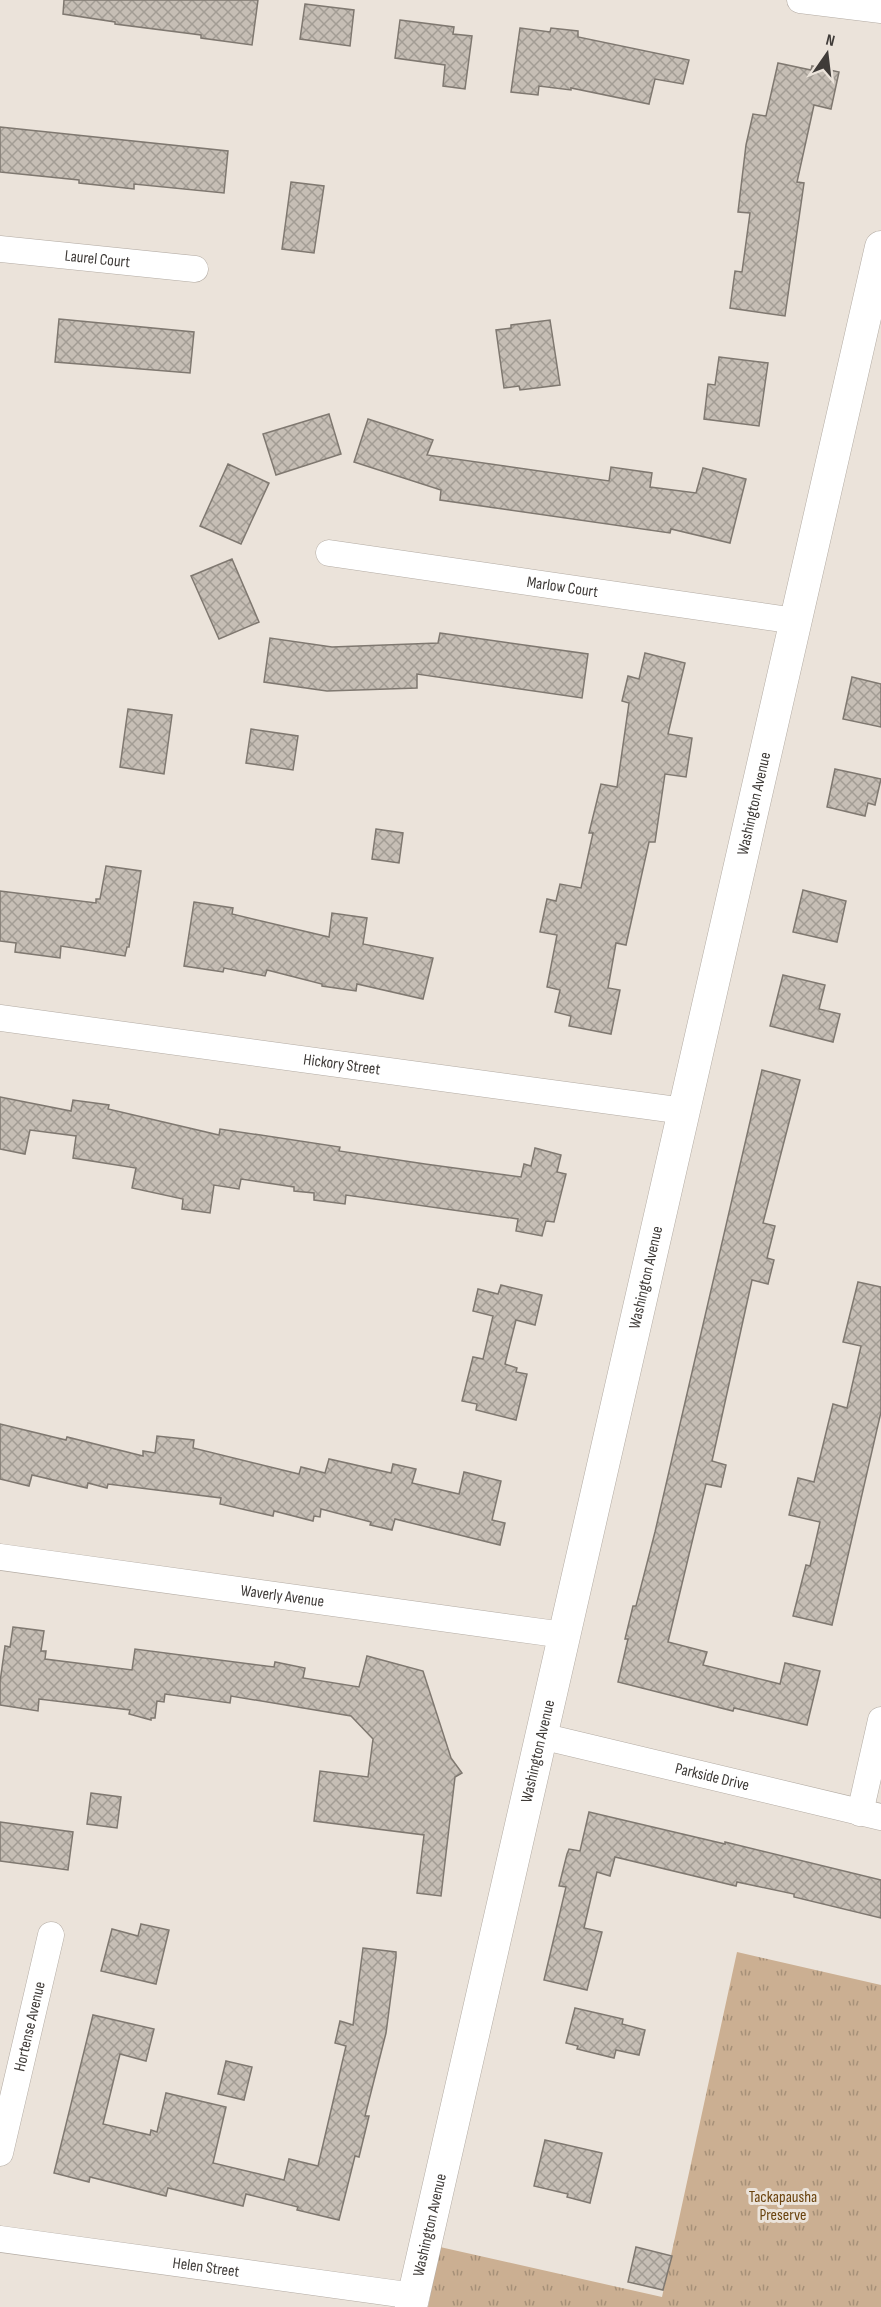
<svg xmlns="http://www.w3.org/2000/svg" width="881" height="2307" font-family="'Sofia Sans Condensed',sans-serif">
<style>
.grass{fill:url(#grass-tufts)}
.building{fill:url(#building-cross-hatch);stroke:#7f7870;stroke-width:1.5}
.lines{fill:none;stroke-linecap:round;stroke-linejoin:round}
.minor-casing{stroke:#b3aba3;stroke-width:27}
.tertiary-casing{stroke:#b3aba3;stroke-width:33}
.minor{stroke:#fff;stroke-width:26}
.tertiary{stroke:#fff;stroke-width:32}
.labels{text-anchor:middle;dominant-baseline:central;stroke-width:6;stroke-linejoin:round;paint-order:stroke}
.street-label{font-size:16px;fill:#3f3b38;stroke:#ebe3da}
.park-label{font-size:16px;fill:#6a430e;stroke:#ebe3da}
</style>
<defs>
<pattern id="grass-tufts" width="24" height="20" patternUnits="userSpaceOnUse" patternTransform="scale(1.5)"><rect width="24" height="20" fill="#cbaf92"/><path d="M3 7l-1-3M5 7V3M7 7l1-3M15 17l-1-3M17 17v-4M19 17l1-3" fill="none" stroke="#a69078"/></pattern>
<pattern id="building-cross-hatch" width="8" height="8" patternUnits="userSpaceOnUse" patternTransform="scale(1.5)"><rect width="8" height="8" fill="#c6beb5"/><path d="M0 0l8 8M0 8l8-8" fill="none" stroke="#a29c94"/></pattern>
</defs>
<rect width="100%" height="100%" fill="#ebe3da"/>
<path class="grass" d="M737 1952 881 1985V2307H428L440 2247 662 2297Z"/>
<path class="building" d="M64 0H258L252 45 201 38V35L115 24V22L63 14Z
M305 4 354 10 350 46 300 39Z
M400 20 454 27 453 34 472 36 465 89 443 86 445 65 395 58Z
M520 28 550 32 551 28 578 31V37L689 60 683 84 655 79 649 104 571 88V90L539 86 538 95 511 92Z
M778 63 811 70 812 66 839 72 831 109 814 105 797 182 804 183 785 316 730 308 735 271 742 272 750 213 738 212 746 145 753 114 766 116Z
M0 127 228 151 224 193 134 184V189L79 183V180L0 172Z
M291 182 324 186 314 253 282 249Z
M59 319 194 332 190 373 55 362Z
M550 320 560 385 520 390 519 386 504 388 496 330 511 328V325Z
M719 357 768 363 759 426 704 419 708 384 715 385Z
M329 414 341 454 276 475 263 434Z
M368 419 433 440 427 455 609 481 611 467 652 473 650 487 696 493 703 468 746 479 730 543 671 529 670 533 440 500 441 490 354 462Z
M228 464 269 483 241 544 200 526Z
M232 559 259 622 219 639 191 576Z
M440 633 588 654 582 698 417 674V688L327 691 264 682 270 638 332 647 438 643Z
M645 653 685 663 668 734 692 738 686 777 665 774 655 842H649L626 945 616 943 608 988 620 990 611 1034 569 1026 571 1016 555 1012 560 990 547 987 557 935 540 932 547 899 556 901 560 884 581 888 593 833H589L601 784 617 787 629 703 622 701 628 676 639 679Z
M852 677 881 684V727L843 719Z
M128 709 172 715 164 774 120 767Z
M251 729 298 736 293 770 246 763Z
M835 769 881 779 875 805 868 803 865 816 827 807Z
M376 829 403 833 399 863 372 859Z
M106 866 141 871 129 947H127L125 956 61 946 60 958 15 952 16 943 0 941V891L96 903V899H100Z
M803 890 846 901 837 942 793 932Z
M194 902 233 908 232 914 329 937 332 913 367 918 363 944 433 958 423 999 357 984 356 991 322 986V984L267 970 265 976 224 968 223 972 184 966Z
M783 975 825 985 819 1009 840 1014 833 1042 770 1026Z
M762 1070 800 1080 763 1223 775 1226 767 1258 774 1260 768 1284 752 1280 712 1461 726 1465 721 1487 706 1484 668 1642 707 1652 703 1665 780 1684 785 1663 820 1671 807 1725 734 1708 733 1711 618 1682 628 1639H625L633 1606H636L655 1532Z
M0 1097 71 1111 73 1100 109 1105 108 1109 219 1135 220 1129 340 1147 339 1151 425 1164 521 1177 524 1164 531 1166 535 1148 561 1155 557 1172 566 1174 554 1222 546 1221 542 1236 516 1231 518 1219 346 1195 345 1204 314 1200V1193L294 1191V1187L241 1179 239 1189 214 1185 210 1213 182 1209 183 1199 132 1188 136 1168 73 1158 76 1136 30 1130 25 1154 0 1149Z
M858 1282 881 1287V1412L832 1625 793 1616 806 1565 810 1566 820 1522 789 1515 798 1478 814 1482 833 1404 847 1408 861 1346 843 1342Z
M501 1285 542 1295 535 1325 516 1320 505 1364 517 1368 516 1372 527 1374 516 1420 476 1410 477 1404 462 1401 473 1357 483 1359 493 1316 473 1311 478 1289 498 1294Z
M0 1424 66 1440 67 1437 143 1456V1451L155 1453 157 1436 194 1440 193 1448 299 1474 301 1467 325 1473 329 1459 391 1473 393 1464 416 1469 412 1483 459 1494 464 1472 501 1481 492 1520 505 1523 500 1545 395 1519 392 1530 370 1525 371 1522 321 1509 320 1517 314 1516 313 1521 274 1511 273 1516 220 1504 221 1498 108 1484 107 1488 88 1483 87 1488 32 1475 29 1486 0 1479Z
M13 1627 44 1631 41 1651H46L45 1659 132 1670 135 1649 274 1667 275 1662 305 1668 303 1678 359 1687 367 1656 423 1671 451 1758 462 1773 455 1777 441 1896 417 1893 424 1835 314 1821 320 1771 368 1777 373 1739 351 1716 231 1696 230 1703 165 1694 164 1702 157 1701 155 1718H151V1720L129 1714 130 1710 39 1699 38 1711 0 1705V1682L5 1646 10 1647Z
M91 1793 121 1797 117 1828 87 1824Z
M589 1812 725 1844V1842L881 1880V1918L794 1897V1894L737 1882 736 1886 615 1857 610 1876 597 1872 584 1928 602 1932 587 1990 544 1980 566 1887 559 1886 567 1854 569 1849 580 1851Z
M0 1822 73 1832 68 1870 0 1861Z
M141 1924 169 1930 156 1984 101 1971 112 1929 138 1936Z
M363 1948 396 1952V1957L386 2033 365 2116H369L359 2157 355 2156 339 2220 297 2210 298 2207 246 2194 243 2206 168 2188 166 2196 90 2177 89 2182 54 2173 93 2015 154 2029 146 2061 120 2054 103 2124 150 2135 151 2130 157 2132 166 2093 226 2107 213 2163 284 2180 289 2159 318 2166 346 2046 335 2043 340 2021 353 2025Z
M575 2008 623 2019 622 2024 645 2030 639 2055 616 2050 614 2058 577 2049 578 2046 566 2043Z
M226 2061 252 2067 244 2100 218 2094Z
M545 2140 602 2153 590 2203 567 2197 568 2194 534 2186Z
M636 2247 672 2256 663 2290 628 2282Z"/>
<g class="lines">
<defs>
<g id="minor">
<path d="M800 0 881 10"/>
<path id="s1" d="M0 249 195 269"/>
<path id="s2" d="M329 553 796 621"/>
<path id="s3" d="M0 1018 684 1111"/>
<path id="s4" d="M0 1557 564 1635"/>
<path id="s5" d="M541 1736 881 1817"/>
<path d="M860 1813 881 1720"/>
<path id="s6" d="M0 2153 51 1935"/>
<path id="s7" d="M0 2239 414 2296"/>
</g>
<g id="tertiary">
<path id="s8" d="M411 2307 881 247"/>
</g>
</defs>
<use href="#minor" class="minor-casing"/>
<use href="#tertiary" class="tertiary-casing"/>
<use href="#minor" class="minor"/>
<use href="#tertiary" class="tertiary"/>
</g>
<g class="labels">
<g class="street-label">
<text stroke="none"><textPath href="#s1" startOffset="98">Laurel Court</textPath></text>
<text stroke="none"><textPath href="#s2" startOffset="236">Marlow Court</textPath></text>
<text stroke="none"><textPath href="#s8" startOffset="1542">Washington Avenue</textPath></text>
<text stroke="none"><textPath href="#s3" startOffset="345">Hickory Street</textPath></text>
<text stroke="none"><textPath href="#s8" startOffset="1056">Washington Avenue</textPath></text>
<text stroke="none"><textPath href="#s4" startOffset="285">Waverly Avenue</textPath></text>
<text stroke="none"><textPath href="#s8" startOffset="570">Washington Avenue</textPath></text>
<text stroke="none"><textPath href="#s5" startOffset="176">Parkside Drive</textPath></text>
<text stroke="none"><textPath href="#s6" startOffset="130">Hortense Avenue</textPath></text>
<text stroke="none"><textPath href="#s8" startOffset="84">Washington Avenue</textPath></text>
<text stroke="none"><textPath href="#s7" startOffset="208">Helen Street</textPath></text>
</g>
<g class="park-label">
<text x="783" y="2197">Tackapausha<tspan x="783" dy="18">Preserve</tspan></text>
</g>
</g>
<g transform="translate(827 54) rotate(14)" stroke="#ebe3da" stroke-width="4.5" paint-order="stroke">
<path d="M0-4.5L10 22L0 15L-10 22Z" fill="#3f3b38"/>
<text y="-9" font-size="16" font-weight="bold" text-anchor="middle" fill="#3f3b38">N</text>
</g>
</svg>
